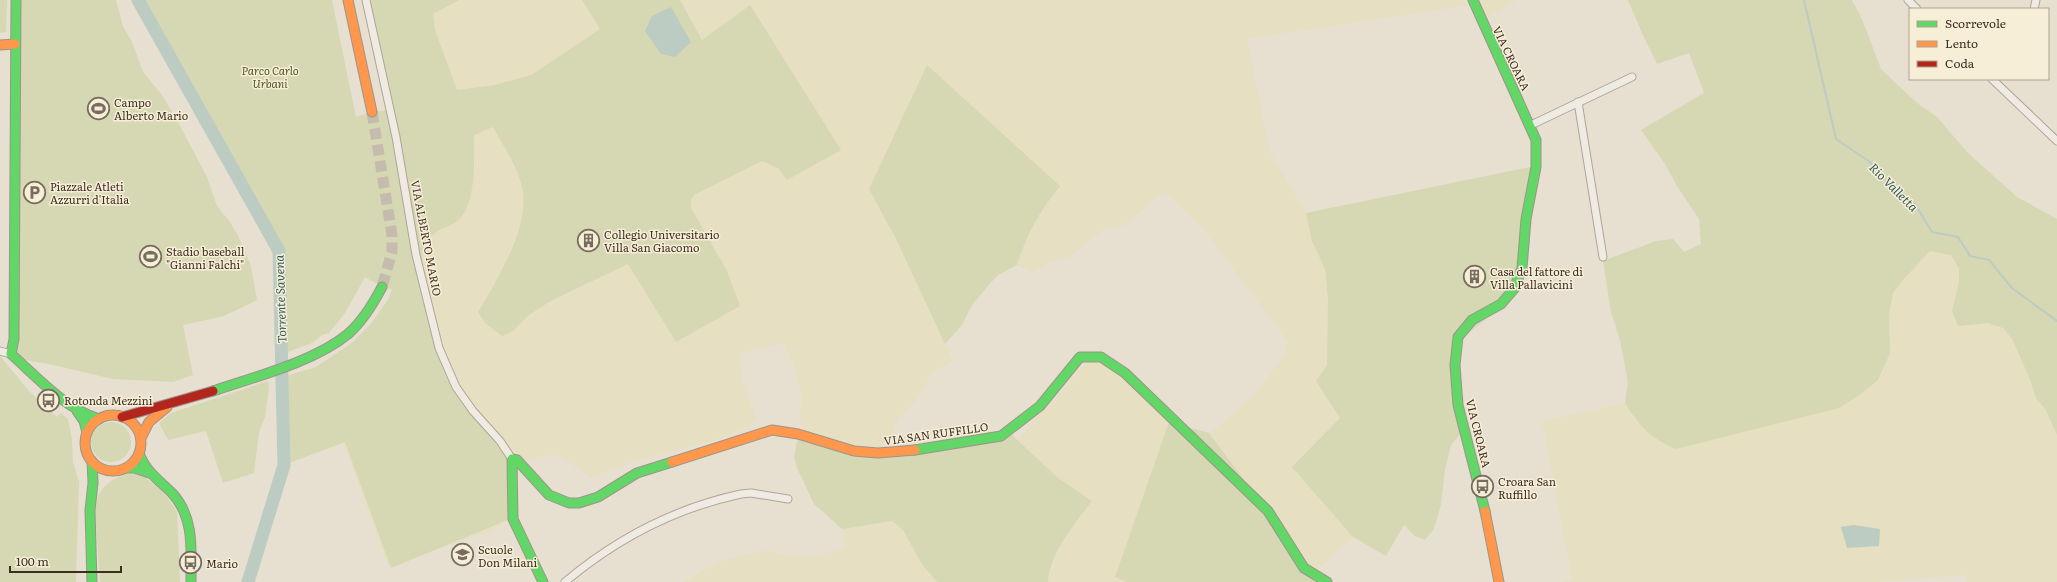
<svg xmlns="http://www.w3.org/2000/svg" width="2057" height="582" font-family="Literata,serif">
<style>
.farmland{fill:#e6dfc2}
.green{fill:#d6d7b3}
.water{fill:#bcccc2}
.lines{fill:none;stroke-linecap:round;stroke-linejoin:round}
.stream{stroke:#bcccc2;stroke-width:2}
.river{stroke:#bcccc2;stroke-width:13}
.primary-tunnel{stroke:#c5bcae;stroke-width:11;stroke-dasharray:11 5.5;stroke-linecap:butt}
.street-casing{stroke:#ada599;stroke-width:9}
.fast-casing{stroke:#9c958a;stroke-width:11}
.slow-casing{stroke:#9c958a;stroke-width:11}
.jam-casing{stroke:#9c958a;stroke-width:11}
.street{stroke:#efebe3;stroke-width:7}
.fast{stroke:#63d668;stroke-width:9}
.slow{stroke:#ff974d;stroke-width:9}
.jam{stroke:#b3261e;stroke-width:9}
.labels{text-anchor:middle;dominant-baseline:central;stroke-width:3;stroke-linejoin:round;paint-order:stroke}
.street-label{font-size:11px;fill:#3d2e20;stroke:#f7eed8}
.park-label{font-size:11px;font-style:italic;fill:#4d5a26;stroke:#f7eed8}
.poi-label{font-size:11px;fill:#3d2e20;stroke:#f7eed8;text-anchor:start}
.water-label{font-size:12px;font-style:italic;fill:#2f5d5a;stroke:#f7eed8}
</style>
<rect width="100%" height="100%" fill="#e7e0d1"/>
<path class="farmland" d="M459 0H582L600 29 531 75 495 85 457 90 435 30 433 14Z
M680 0H1517L1484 20 1477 4 1247 39 1270 152 1306 213 1312 241 1325 269 1328 299 1327 365 1316 381 1340 418 1292 467 1353 537 1314 573 1209 433 1232 415 1254 394 1284 356 1288 342 1201 226 1164 192 1123 226 1106 228 1070 257 1049 263 1033 273 1017 265 1025 239 1043 207 1060 186 869 189 896 239 953 361 932 373 918 398 898 419 886 454 868 452 803 430 799 417 802 398 795 369 784 343 740 353 741 379 757 419 742 430 710 442 631 462 591 478 559 455 539 456 524 462 515 471 502 510 501 526 487 533 388 566 339 430 424 301 422 250 436 231 457 221 470 196 475 167 474 135 493 127 507 152 522 186 524 201 522 216 509 257 478 312 485 323 502 336 513 331 529 315 549 302 579 289 628 264 636 276 726 269 691 208V199L694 195 762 161 778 168 787 180 841 150 749 6 702 40Z
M1930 251 1951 255 1959 268V282L1952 311 2003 328 2014 343 2057 435V582H1967L1965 575 1874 582H1562L1572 580 1542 421 1625 403 1637 422 1676 449 1839 408 1861 394 1877 380 1890 353 1889 314 1893 293 1904 279Z
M1091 361 1105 365 1120 374 1169 422 1115 576 1127 582H1048L1057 553 1068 533 1092 501 1058 478 1017 440 1059 395 1081 368Z
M892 521 902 530 921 563 937 582H684L718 562 739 556 768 550 782 555 812 557 846 548 842 529Z"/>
<path class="green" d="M0 0H7L6 32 0 33Z
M13 0H116L123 26 132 42 143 72 162 95 178 122 207 177 217 206 230 222 238 236 251 266 257 300 224 316 183 325 193 375 173 382 113 379 49 364 12 358Z
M138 0H332L356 117 372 112 389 110 366 0H459L433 14 435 30 457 90 495 85 531 75 600 29 582 0H680L702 40 750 5 841 150 787 180 778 168 762 161 694 195 691 199V208L726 269 740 306 676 342 628 264 549 302 529 315 513 331 502 336 485 323 478 312C497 280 531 225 522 188 518 167 503 146 493 127L474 135C474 158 477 206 457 221 452 226 443 227 438 231 431 235 426 244 422 250L424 289 451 380 509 450 510 519 391 568 345 442 284 465 283 377 316 367 353 342 373 321 389 298 392 289 382 287 365 277 345 313 329 333 322 335 312 343 282 354 279 251Z
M1628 0H1852L1862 19 1881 69 1917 103 1937 117 1968 153 2017 197 2057 219V435L2045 409 2036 398 2030 379 2012 339 2003 328 1988 323 1958 326 1952 311 1959 282V268L1951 255 1930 251 1904 279 1893 293 1889 314 1890 353 1878 380 1861 394 1839 408 1676 449C1649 437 1641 428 1625 403L1628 382 1620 340 1611 312 1603 261 1656 241 1673 239 1684 252 1701 244 1699 219 1677 186 1665 164 1641 130 1704 93 1689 53 1657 64 1642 33Z
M927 65 1060 186C1039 212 1027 233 1017 265L998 275 987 287 972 305 962 325 945 344 896 239 869 189Z
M1535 166 1518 269 1499 308 1464 337 1458 352 1461 433 1451 445 1445 470 1441 504 1434 529 1425 540 1415 536 1404 525 1386 556 1353 537 1292 467 1340 418 1316 381 1327 365 1328 299 1325 269 1312 241 1306 213Z
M0 356 29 391 57 417 61 413 68 419 72 440 73 462 79 482 76 582H0Z
M268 381 269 388 265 417 259 432 254 473 223 483 206 431 168 440 159 423 171 413Z
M1169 422 1209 433 1314 573 1315 582H1127L1115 577Z
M91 442a20 20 0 1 1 40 0a20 20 0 1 1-40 0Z
M803 430 868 452 1011 434 1058 478 1092 501C1074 525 1051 551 1048 582H937L921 563 903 530 892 521 842 529 814 504 797 468 794 457 797 442Z
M132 473C150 476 168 496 177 512L180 582H100L95 508C99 486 111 478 132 473Z"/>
<path class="water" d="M671 7 691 42 675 57 661 54 645 31 652 16Z
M1854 525 1880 529 1879 546 1847 548 1841 527Z"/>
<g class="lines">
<path class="stream" d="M1804 0 1836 139 1870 162 1898 195 1915 204 1932 232 1958 237 1970 256 1989 260 2012 288 2057 321"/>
<path class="river" d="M138 0 279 251 284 465 248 582"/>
<path class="primary-tunnel" d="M372 112 392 235V252L382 287"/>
<defs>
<path id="street" d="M366 0 396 137 416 255 439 348 456 387 473 411 500 441 512 459
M1908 0 1917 9
M2034 9 2036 0
M1992 79 2057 141
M1578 102 1603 257
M1531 125 1632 77
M0 351 11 354
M565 582C616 539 676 508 741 494L751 493 788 499"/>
<path id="fast" d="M16 0 14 339 11 354C38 378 64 408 99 419
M1473 0 1536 140V167L1526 219 1522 268 1514 289 1501 304 1472 320 1458 337 1455 365 1458 405 1485 511
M213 391C254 377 314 362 348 334 363 321 373 304 382 287
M77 411 84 421 87 433
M915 450 1001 436 1040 406 1080 357H1101L1125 373 1268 511 1304 568 1327 582
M139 453C145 471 159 480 172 493 195 518 191 551 191 582
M92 461 93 483 90 510 92 582
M126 468H135L149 473
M543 582 513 519 512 459 517 460 549 495 569 503H579L598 497 637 473 672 462"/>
<path id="slow" d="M348 0 372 112
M0 45 15 44
M85 443a28 28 0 1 1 56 0a28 28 0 1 1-56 0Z
M141 438 149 422 167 407
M672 462 772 430 798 434 854 451 878 453 915 450
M1485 511 1499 582"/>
<path id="jam" d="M122 417 213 391"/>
</defs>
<use href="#street" class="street-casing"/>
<use href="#fast" class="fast-casing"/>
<use href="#slow" class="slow-casing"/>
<use href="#jam" class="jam-casing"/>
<use href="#street" class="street"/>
<use href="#fast" class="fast"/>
<use href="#slow" class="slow"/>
<use href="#jam" class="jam"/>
</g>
<defs>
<symbol id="stadium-ring" viewBox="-11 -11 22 22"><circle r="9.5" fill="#f7eed8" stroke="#786c5e" stroke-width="1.5"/><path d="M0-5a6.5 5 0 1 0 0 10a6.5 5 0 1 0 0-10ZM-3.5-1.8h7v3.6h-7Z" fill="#786c5e"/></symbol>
<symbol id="parking-ring" viewBox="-11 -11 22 22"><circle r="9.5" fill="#f7eed8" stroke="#786c5e" stroke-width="1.5"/><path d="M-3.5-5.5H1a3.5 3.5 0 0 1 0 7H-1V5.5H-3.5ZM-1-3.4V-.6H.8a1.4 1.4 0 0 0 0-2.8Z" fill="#786c5e"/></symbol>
<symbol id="building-ring" viewBox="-11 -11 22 22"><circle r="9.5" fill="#f7eed8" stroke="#786c5e" stroke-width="1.5"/><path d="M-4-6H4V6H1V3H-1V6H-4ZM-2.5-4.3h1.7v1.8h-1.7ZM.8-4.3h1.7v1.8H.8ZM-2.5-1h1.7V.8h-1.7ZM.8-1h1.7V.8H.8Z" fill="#786c5e"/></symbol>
<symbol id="bus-ring" viewBox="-11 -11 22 22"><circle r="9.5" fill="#f7eed8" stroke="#786c5e" stroke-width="1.5"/><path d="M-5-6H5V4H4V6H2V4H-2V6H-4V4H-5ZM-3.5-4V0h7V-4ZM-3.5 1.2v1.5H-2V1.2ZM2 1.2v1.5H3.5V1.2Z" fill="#786c5e"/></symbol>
<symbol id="school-ring" viewBox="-11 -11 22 22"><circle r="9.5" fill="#f7eed8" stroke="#786c5e" stroke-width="1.5"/><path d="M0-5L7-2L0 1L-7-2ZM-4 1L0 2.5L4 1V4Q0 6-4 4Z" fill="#786c5e"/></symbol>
</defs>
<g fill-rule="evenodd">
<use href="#stadium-ring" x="86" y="96" width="25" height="25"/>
<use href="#parking-ring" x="22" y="180" width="25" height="25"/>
<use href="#building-ring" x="576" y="228" width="25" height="25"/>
<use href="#stadium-ring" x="138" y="244" width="25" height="25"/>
<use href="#building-ring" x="1462" y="264" width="25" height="25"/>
<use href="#bus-ring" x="36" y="388" width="25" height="25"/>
<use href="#bus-ring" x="1470" y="474" width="25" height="25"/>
<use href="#school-ring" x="450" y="542" width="25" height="25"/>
<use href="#bus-ring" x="178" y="550" width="25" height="25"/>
</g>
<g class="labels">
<g class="street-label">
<text transform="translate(1512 58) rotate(64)">VIA CROARA</text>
<text transform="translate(427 238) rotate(79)">VIA ALBERTO MARIO</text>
<text transform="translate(936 433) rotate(-8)">VIA SAN RUFFILLO</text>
<text transform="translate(1479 433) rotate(76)">VIA CROARA</text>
</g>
<g class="park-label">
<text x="270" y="70">Parco Carlo<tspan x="270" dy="13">Urbani</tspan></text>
</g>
<g class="poi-label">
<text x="114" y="102">Campo<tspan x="114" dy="13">Alberto Mario</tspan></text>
<text x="50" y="186">Piazzale Atleti<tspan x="50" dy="13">Azzurri d'Italia</tspan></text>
<text x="604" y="234">Collegio Universitario<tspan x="604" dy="13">Villa San Giacomo</tspan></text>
<text x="166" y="251">Stadio baseball<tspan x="166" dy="13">"Gianni Falchi"</tspan></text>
<text x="1490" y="271">Casa del fattore di<tspan x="1490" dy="13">Villa Pallavicini</tspan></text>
<text x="64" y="400">Rotonda Mezzini</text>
<text x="1498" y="481">Croara San<tspan x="1498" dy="13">Ruffillo</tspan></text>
<text x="478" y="549">Scuole<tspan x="478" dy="13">Don Milani</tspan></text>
<text x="206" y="563">Mario</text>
</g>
<g class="water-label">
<text transform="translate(1894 187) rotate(45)">Rio Valletta</text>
<text transform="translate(280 299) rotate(-92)">Torrente Savena</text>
</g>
</g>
<rect x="1909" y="8" width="140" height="72" fill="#f7eed8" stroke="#ada18e"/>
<rect x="1917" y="21" width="20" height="6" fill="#63d668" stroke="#ada18e"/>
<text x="1945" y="28" font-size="12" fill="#3d2e20">Scorrevole</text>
<rect x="1917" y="41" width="20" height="6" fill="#ff974d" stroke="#ada18e"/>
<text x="1945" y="48" font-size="12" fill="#3d2e20">Lento</text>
<rect x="1917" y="61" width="20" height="6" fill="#b3261e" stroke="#ada18e"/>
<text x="1945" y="68" font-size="12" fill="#3d2e20">Coda</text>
<path d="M10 566v6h111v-6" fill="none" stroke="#3d2e20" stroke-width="2"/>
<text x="16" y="566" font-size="12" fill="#3d2e20" stroke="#f7eed8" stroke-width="3" paint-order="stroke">100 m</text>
</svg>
